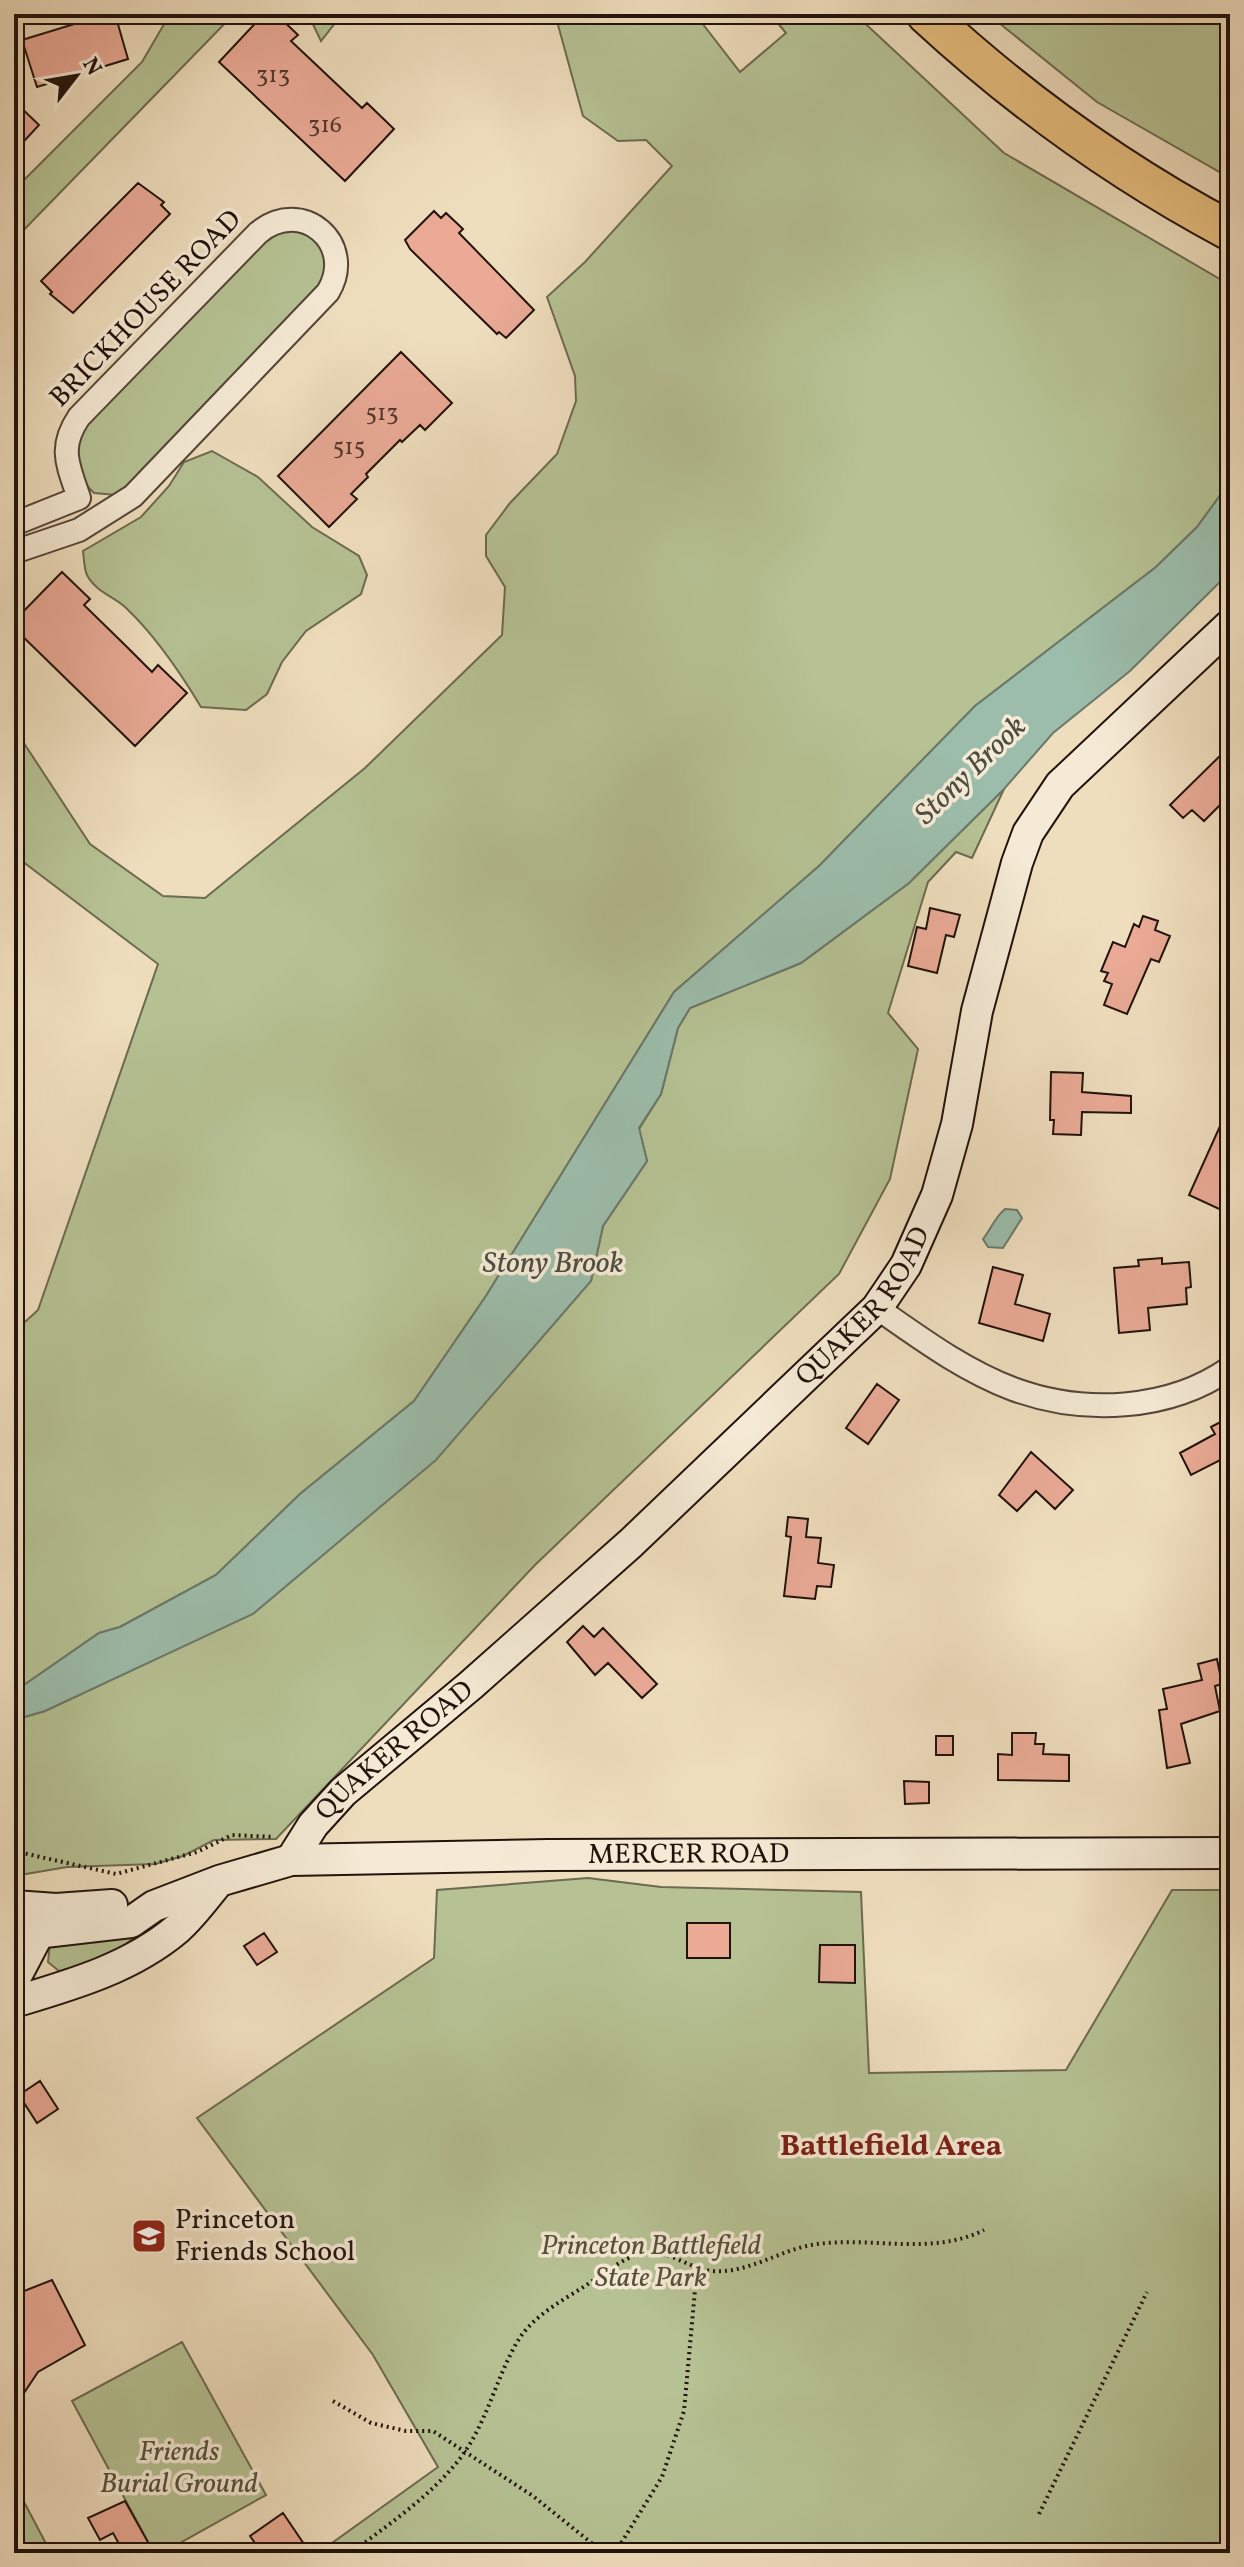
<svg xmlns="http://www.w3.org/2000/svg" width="1244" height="2567" font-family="Vollkorn,serif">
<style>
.green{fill:#b6c294;stroke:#6c6a50;stroke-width:2}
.water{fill:#9cbdab;stroke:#6b796b;stroke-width:2}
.building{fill:#eaaa96;stroke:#21120c;stroke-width:2}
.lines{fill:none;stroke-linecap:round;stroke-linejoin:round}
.street-casing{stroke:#544538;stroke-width:26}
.secondary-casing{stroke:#21120c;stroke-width:34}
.highway-casing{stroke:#21120c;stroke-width:42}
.path{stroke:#21120c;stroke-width:4;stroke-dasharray:2 4;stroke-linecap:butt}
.street{stroke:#f5ead5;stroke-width:22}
.secondary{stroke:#f5ead5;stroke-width:30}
.highway{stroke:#e8bf7f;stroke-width:38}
.labels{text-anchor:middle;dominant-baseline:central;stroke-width:7;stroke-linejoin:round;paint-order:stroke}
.number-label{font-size:24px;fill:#53382e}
.street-label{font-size:28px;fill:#21120c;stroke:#f5ead5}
.poi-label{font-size:28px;fill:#21120c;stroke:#f5ead5;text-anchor:start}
.park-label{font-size:28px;font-style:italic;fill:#55503c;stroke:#f5ead5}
.water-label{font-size:30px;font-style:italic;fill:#4c4e44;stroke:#f5ead5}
.neighbourhood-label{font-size:30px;font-weight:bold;fill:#7a1f14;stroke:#f5ead5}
</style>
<rect width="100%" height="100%" fill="#efdebe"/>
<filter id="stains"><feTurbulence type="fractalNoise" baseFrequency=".0025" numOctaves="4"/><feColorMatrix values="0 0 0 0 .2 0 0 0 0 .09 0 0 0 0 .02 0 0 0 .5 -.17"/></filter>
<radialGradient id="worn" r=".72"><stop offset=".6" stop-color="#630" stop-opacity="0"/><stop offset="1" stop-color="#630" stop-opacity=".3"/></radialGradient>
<path class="green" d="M170 14H234L14 240V190L142 62Z
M308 14H342L321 41Z
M555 14H695L740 72 786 33 770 14H855L1004 153 1230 285V482L1197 527 1156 567 975 706 819 866 674 992 486 1296 414 1401 300 1494 216 1575 120 1627 99 1633 14 1692V1332L38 1310 158 964 14 855V728L90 844 163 896 205 898 365 768 502 635 505 587 486 556V535L510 503 557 454 576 401 575 376 547 297 585 262 672 166 646 140 618 141 583 116Z
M988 14H1230V178L1097 102Z
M291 225 324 242 328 279 129 486 116 495 94 493C74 476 77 448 82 425L272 231Z
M212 451 258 477 312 527 359 556 367 575 361 594 306 631 282 662 267 694 246 710 201 707C180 672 156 636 125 607 114 597 95 591 87 575 84 569 84 558 83 551L141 517 169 486 184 462Z
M1004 789 972 858 956 852 928 882 888 1013 918 1049 890 1179 839 1274 535 1565 276 1839 214 1840 183 1856 155 1864 67 1867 14 1876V1720L45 1711 128 1672 591 1281 603 1226 647 1161 639 1129 661 1094 678 1028 690 1008 801 963 909 883Z
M588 1878 661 1887 861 1892 869 2073 1066 2070 1172 1890H1230V2553H318L438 2467 373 2355 197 2118 434 1958 437 1890Z
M135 1936C116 1956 85 1966 59 1971L48 1962 50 1943Z
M182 2342 266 2495 162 2553H154L72 2401Z
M14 2483 51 2553H14Z"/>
<path class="water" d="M1230 482V572L1130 671 1053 733 1004 789 909 883 801 963 690 1008 678 1028 661 1094 639 1128 647 1161 603 1226 591 1281 436 1460 253 1614 45 1711 14 1720V1692L99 1633 120 1627 216 1575 300 1494 414 1401 486 1296 674 992 819 866 975 706 1156 567 1197 527Z
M1005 1209 1017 1210 1022 1218 1003 1248 988 1247 983 1239C991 1229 995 1217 1005 1209Z"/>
<path class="building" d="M107 14H115L128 59 37 87 22 40Z
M264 14H276L298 35 291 41 362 108 367 103 394 129 345 181 219 62Z
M14 101 39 125 14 152Z
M138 183 164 202 161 205 170 214 73 313 50 294 52 292 41 281Z
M434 211 441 218 446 213 463 229 459 233 534 310 506 338 499 332 497 334 410 249 405 240Z
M401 352 452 403 425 430 420 425 402 442 400 440 366 474 368 477 351 494 357 499 329 527 278 476Z
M62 572 90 599 84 605 127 647 152 672 158 665 187 693 135 746 14 628V621Z
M1230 746V795L1204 821 1192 810 1183 818 1170 805Z
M930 908 960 915 954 937 946 935 937 973 908 966 917 927 926 929Z
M1143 916 1158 921 1155 930 1170 936 1159 962 1151 959 1127 1014 1104 1005 1112 984 1104 981 1108 973 1101 971 1113 942 1125 947 1134 924 1139 927Z
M1051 1072 1083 1073 1082 1092 1131 1096V1113L1082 1112 1081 1135 1053 1134 1054 1120H1050Z
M1230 1104V1214L1189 1195Z
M1162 1258V1264L1189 1262 1191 1287 1186 1288 1187 1304 1148 1308 1150 1330 1119 1333 1114 1268 1139 1266 1138 1260Z
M993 1267 1023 1275 1015 1304 1050 1314 1043 1341 979 1323Z
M877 1384 899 1400 868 1444 846 1428Z
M1230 1417V1465L1226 1457 1191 1475 1180 1453 1215 1434 1211 1427Z
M1031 1452 1073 1490 1055 1509 1036 1491 1017 1511 999 1495Z
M788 1517 808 1519 806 1537 821 1538 818 1563 834 1565 831 1587 817 1586 815 1599 784 1596 791 1537 786 1536Z
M583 1626 594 1637 603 1628 657 1684 642 1698 608 1663 595 1675 567 1642Z
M1217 1659 1222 1684 1215 1686 1220 1711 1181 1724 1190 1763 1167 1768 1159 1710 1167 1709 1163 1689 1202 1680 1198 1664Z
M1012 1733H1036L1035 1744H1044L1043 1754 1069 1755V1781L998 1780V1754L1012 1755Z
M936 1736H953V1755H936Z
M904 1781 929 1782V1803L905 1804Z
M687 1923H730V1958H687Z
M264 1933 277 1952 257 1965 244 1946Z
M820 1945H855V1983L819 1982Z
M40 2081 58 2109 37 2123 19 2095Z
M52 2280 85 2345 38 2372 14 2408V2295Z
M125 2501 154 2553H124L113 2533 100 2540 88 2518Z
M283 2513 304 2544 291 2553H262L250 2536Z"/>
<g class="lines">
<defs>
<path id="street" d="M14 524 79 498C68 465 58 448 79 417L258 233C302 196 357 244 328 292L133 496 79 530 14 552
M877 1308C920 1338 963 1370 1013 1389 1083 1415 1169 1411 1230 1368"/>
<g id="secondary">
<path id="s1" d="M291 1860 313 1825 343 1792 471 1685 631 1543 877 1308 906 1265 937 1195 957 1124 977 1011 1017 863 1028 833 1060 785 1230 625"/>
<path d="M14 1906 56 1909 112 1905"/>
<path id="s2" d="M14 1931 36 1933 131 1922 154 1906 219 1881 291 1860 548 1855 1230 1853"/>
<path d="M14 1980 46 1919"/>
<path d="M14 2002C71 1985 131 1968 177 1929 192 1916 205 1898 218 1882"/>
</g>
<path id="highway" d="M926 14C1018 99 1119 172 1230 231"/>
</defs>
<use href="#street" class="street-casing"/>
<use href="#secondary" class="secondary-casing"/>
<use href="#highway" class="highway-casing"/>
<path class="path" d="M14 1851 116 1874 197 1852 232 1835 274 1837
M333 2401 371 2423 406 2431H433L533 2496 604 2553
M1039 2514 1147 2292
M351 2553C386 2526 424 2501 453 2467 485 2431 493 2385 516 2344 531 2317 560 2302 585 2286 603 2274 621 2259 642 2253 665 2247 689 2269 712 2271 746 2274 779 2251 811 2245 869 2235 930 2257 984 2230
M615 2553 662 2477 684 2411 697 2268"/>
<use href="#street" class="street"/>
<use href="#secondary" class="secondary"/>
<use href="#highway" class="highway"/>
</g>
<defs>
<symbol id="school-square" viewBox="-11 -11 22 22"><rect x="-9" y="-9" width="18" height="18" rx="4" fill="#8f2418" stroke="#f5ead5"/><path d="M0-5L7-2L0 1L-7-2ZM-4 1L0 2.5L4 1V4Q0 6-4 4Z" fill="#fff"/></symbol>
</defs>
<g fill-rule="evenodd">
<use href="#school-square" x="129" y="2216" width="40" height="40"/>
</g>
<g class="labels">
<g class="number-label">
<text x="273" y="76">313</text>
<text x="325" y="126">316</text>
<text x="382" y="414">513</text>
<text x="349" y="448">515</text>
</g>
<g class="street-label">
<text transform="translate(146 309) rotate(-46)">BRICKHOUSE ROAD</text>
<text stroke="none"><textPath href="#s1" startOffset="800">QUAKER ROAD</textPath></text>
<text stroke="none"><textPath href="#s1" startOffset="152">QUAKER ROAD</textPath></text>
<text stroke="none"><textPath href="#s2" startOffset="688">MERCER ROAD</textPath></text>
</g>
<g class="poi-label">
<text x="175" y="2220">Princeton<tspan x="175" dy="32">Friends School</tspan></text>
</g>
<g class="park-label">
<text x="651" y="2246">Princeton Battlefield<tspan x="651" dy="32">State Park</tspan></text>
<text x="179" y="2452">Friends<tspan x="179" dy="32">Burial Ground</tspan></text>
</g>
<g class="water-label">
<text transform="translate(971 771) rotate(-44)">Stony Brook</text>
<text x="553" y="1264">Stony Brook</text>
</g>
<g class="neighbourhood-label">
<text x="891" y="2147">Battlefield Area</text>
</g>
</g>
<rect width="1244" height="2567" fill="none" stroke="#efdebe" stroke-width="48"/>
<rect x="16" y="16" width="1212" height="2535" fill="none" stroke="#21120c" stroke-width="4"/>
<rect x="24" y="24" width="1196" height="2519" fill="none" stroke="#21120c" stroke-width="2"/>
<g transform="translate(76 76) rotate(59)" stroke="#f5ead5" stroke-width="6" paint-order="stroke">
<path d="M0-6L14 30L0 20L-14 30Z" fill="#21120c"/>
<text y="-12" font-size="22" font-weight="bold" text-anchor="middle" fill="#21120c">N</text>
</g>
<rect width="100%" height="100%" filter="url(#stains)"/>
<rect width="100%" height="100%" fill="url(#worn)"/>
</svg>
